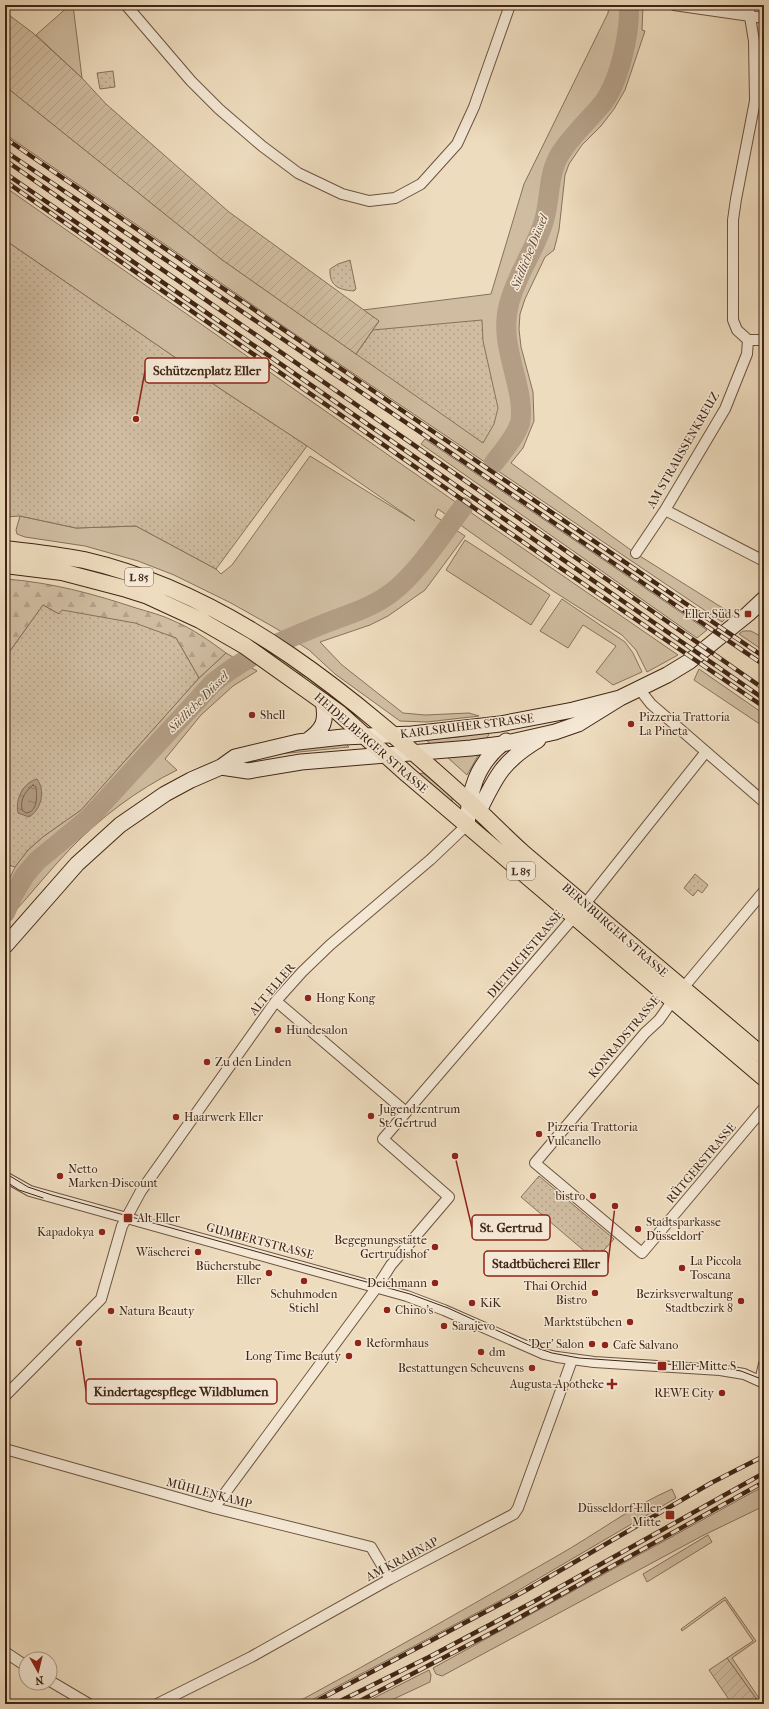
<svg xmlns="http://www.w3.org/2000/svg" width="769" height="1709" font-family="'IM FELL French Canon',serif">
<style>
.grass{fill:#d0bda1;stroke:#88715b}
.forest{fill:url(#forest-firs);stroke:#88715b}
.park{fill:url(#park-dots);stroke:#88715b}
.garden{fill:url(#garden-furrows);stroke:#88715b}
.water{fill:url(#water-ripples);stroke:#856e58}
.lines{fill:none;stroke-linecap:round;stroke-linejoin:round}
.shore{stroke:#7a624d;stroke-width:1}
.river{stroke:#b39e85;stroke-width:20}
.street-casing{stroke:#6c533f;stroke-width:12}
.secondary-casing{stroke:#402515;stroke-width:17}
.primary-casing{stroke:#402515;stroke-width:18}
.street{stroke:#f4e8d5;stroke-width:10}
.secondary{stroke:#f4e8d5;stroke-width:15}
.primary{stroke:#eedcbe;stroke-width:16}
.tram{stroke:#402515;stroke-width:1}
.rail-casing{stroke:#402515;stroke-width:4.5}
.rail{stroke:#f4e8d5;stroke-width:3;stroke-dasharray:9;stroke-linecap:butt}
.poi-dot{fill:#8f2418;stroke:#f4e8d5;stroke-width:1.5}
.labels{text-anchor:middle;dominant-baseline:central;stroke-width:3;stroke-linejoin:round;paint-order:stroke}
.shield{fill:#f4e8d5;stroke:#76604f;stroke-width:1}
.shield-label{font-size:11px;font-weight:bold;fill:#402515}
.street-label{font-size:12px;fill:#402515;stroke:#f4e8d5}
.poi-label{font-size:12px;fill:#402515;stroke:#f4e8d5;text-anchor:start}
.water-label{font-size:13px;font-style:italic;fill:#624937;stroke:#f4e8d5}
.leader{fill:none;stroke:#8f2418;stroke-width:1.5}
.callout-dot{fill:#8f2418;stroke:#f4e8d5;stroke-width:1.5}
.callout{fill:#f4e8d5;stroke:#8f2418;stroke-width:1.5}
.callout-label{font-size:13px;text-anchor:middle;font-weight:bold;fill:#402515}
</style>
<defs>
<pattern id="forest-firs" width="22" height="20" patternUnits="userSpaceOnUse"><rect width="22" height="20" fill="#d0bda1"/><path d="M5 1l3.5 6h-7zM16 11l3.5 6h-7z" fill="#b4a28a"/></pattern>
<pattern id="park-dots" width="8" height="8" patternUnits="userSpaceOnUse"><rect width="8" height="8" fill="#d0bda1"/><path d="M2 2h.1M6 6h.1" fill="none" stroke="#b4a28a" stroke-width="1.8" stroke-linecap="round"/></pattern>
<pattern id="garden-furrows" width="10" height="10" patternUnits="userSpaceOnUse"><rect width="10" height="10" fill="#d0bda1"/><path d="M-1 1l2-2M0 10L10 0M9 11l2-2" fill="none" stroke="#b4a28a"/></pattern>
<pattern id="water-ripples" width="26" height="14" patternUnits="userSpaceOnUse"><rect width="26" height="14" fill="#b39e85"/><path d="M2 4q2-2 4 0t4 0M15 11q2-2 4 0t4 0" fill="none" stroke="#93816c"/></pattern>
</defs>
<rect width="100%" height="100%" fill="#eedcbe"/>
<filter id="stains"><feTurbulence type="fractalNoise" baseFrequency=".005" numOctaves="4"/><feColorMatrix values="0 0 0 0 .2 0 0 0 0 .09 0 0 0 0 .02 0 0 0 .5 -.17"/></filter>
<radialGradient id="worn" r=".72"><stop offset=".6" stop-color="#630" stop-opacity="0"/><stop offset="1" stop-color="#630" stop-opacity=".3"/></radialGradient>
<path class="grass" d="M70 5H73L82 78 36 35Z
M609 5H643L642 30 645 31 625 90 614 109 601 126 582 145 569 164 565 175 559 230 554 250 545 257 525 299 520 314 519 329 521 347 533 392 534 421 523 448 511 463 635 553 729 612 728 616 722 622 289 330 5 134V86L221 259 356 354 379 321 363 310 491 294 524 184 608 13Z
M5 187 457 503 678 655 647 672 636 650 622 635 553 591 438 509 435 516 465 536 425 590 388 616 370 625 320 642 342 665 403 713 425 715 469 713 479 716 427 722 400 721 335 674 309 650 277 629 231 603 174 575 138 561 85 546 25 537 17 534 16 530 20 516 76 528 136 526 216 569 221 574 232 565 310 456 415 521 307 446 225 392 5 240Z
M425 439 707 630 697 638 421 444Z
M465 540 550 595 531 625 446 570Z
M562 599 625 642 633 653 642 672 613 685 596 672 616 646 583 625 568 648 540 631Z
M743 631H751L764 638V651L739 634Z
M226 653 257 671 233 686 201 715 165 759 177 770C137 790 101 817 70 849 49 871 30 895 9 918H5V888L15 867 28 850 44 836 81 810 199 678Z
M277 655 349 706 347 709 306 677 288 668 273 657Z
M699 669 764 714V727L694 680Z
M487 732 489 734 486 740 433 746 426 740 458 737Z
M345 743 349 747 279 754V752Z
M479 754 467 775 447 757Z
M423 773 452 797V802L416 775Z
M764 1486V1506L702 1536 442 1676 436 1674 433 1668Z
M672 1489 676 1498 507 1597 304 1704H294C383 1656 470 1606 557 1556 596 1534 631 1507 672 1489Z
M708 1535 712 1542 647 1582 643 1574Z
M725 1597 756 1641 732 1658 763 1704H760L727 1658 753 1641 725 1600 682 1631 681 1629Z
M429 1670 431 1675 430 1682 383 1704H362Z"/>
<path class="forest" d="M5 579C50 582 94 594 136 608 149 612 162 615 174 621 193 629 210 641 226 653L199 678 176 638 59 614 43 605 5 658Z"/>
<path class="park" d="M113 71 115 87 100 89 97 73Z
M5 240 225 392 307 446 216 569 136 526 76 528 20 516 5 517Z
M350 260 356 289 354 291C339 290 329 286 330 269L338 264Z
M482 320 483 341 498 408 494 424 483 443 356 354 373 330Z
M43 605 59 614 62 610 135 623 176 638 199 678 81 810 44 836 28 850 15 867 5 864V658Z
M695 874 708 885 702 893 698 890 693 896 684 888Z
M539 1176 614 1239 595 1260 521 1197Z"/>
<path class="garden" d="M5 12 33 33 82 78 106 104 229 212 379 321 356 354 221 259 5 86Z
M727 1658 760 1704H732L709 1670Z"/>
<path class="water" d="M37 779C46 791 41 810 29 817L18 813C15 799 23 783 37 779Z"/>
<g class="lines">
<path class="shore" d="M33 785 36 787C37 796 38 812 26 813L22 810C20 799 25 792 33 785Z"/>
<path class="river" d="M494 463C503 451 515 438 520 423 522 415 521 407 520 399 515 367 500 337 509 304 516 276 534 251 543 224 551 201 547 175 560 154 572 135 589 120 603 103 620 80 630 33 629 5
M5 913 13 895 25 875 37 861 89 818 213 683C249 653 291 637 334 620 353 613 374 606 391 593 417 574 443 533 463 507"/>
<defs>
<path id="street" d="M126 5 191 81 219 109 262 146 298 173 342 194 369 201 395 198 421 184 457 144 474 107 510 5
M674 5 764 18
M748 340 737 330 733 320V220L736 199 755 101 754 41 748 5
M748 340H764
M665 510 764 561
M636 553 665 510 725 409 747 354 748 340
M640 690 651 704 764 802
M764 891 673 1000 659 1020 645 1033 535 1163 642 1253 764 1108
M276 1001 406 1112
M5 1177 30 1191 407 1296 444 1310 544 1354 557 1357 594 1362 720 1370 744 1374 764 1383
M760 1381 764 1364
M5 1396 101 1299 122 1226 141 1191 276 1001 302 972 330 945 430 860 470 822
M5 1449 214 1508 371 1547 390 1579
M214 1508 377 1287 391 1265 449 1197 383 1139 585 904 705 753
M5 1652 26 1666
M50 1681 89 1704
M157 1704 251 1657 390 1579 514 1514 518 1508 572 1360"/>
<path id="secondary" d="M307 741C324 729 327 721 323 701
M221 767 248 771 301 762 471 748 502 744 555 732 578 724 620 698 667 675 690 661 748 614 764 599
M479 811C496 776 503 761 538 740
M467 826C469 791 476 763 506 741
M5 946 77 864 120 825 165 794 191 780 221 767 235 757 298 742 343 737 412 734 500 724 573 710 620 698"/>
<path id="primary" d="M5 549C31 552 58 555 84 560 235 595 355 699 467 800 486 817 503 835 522 852 603 920 683 989 764 1057
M5 565 62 572 123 588 148 596 200 620 245 646 339 713 407 774 764 1078"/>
</defs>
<use href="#street" class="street-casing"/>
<use href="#secondary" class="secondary-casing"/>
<use href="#primary" class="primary-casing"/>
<use href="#street" class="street"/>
<use href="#secondary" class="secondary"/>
<use href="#primary" class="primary"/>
<path class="tram" d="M5 1173 28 1187 52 1195 410 1294 448 1308 531 1346 552 1353 579 1358 724 1368 741 1371 764 1380
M5 1181 19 1190 43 1198"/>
<defs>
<path id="rail" d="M5 138 202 274 764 657
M5 151 764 665
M5 160 764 689
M5 173 764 699
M5 181 556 565 764 707
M311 1704 523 1592 711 1483 764 1456
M334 1704 429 1657 533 1602 764 1473
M354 1704 497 1630 764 1482"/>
</defs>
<use href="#rail" class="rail-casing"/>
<use href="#rail" class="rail"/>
</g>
<g class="poi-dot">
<rect x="744" y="610" width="8" height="8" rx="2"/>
<circle cx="252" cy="715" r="4"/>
<circle cx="631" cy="724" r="4"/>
<circle cx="308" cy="998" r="4"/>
<circle cx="278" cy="1030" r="4"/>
<circle cx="207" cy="1062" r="4"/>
<circle cx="371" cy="1116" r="4"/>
<circle cx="176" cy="1117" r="4"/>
<circle cx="539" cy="1134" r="4"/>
<circle cx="60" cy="1176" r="4"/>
<circle cx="593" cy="1196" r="4"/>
<rect x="123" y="1213" width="10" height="10" rx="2"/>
<circle cx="638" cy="1229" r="4"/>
<circle cx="102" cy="1232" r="4"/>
<circle cx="435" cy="1247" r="4"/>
<circle cx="198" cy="1252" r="4"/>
<circle cx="682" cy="1268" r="4"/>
<circle cx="269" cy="1273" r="4"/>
<circle cx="304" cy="1281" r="4"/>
<circle cx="435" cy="1283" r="4"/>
<circle cx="595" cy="1293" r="4"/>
<circle cx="741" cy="1301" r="4"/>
<circle cx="472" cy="1303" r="4"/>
<circle cx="387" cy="1310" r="4"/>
<circle cx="111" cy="1311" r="4"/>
<circle cx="630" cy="1322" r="4"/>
<circle cx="444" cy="1326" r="4"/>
<circle cx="358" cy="1343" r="4"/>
<circle cx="592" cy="1344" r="4"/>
<circle cx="605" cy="1345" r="4"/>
<circle cx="481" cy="1352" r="4"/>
<circle cx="349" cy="1356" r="4"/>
<rect x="657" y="1361" width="10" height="10" rx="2"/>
<circle cx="532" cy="1368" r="4"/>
<path d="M610 1378h4v4h4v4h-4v4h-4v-4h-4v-4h4z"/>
<circle cx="722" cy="1393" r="4"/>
<rect x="665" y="1510" width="10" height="10" rx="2"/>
</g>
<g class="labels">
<g class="shield">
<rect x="125" y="568" width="28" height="18" rx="3"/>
<rect x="507" y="862" width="28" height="18" rx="3"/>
</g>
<g class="shield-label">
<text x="139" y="577">L 85</text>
<text x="521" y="871">L 85</text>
</g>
<g class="street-label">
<text transform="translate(683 450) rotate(-60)">AM STRAUSSENKREUZ</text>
<text transform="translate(467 726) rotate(-7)">KARLSRUHER STRASSE</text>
<text transform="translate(371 743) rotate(41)">HEIDELBERGER STRASSE</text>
<text transform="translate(615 930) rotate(41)">BERNBURGER STRASSE</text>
<text transform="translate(525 954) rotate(-50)">DIETRICHSTRASSE</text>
<text transform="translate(272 989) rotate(-50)">ALT-ELLER</text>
<text transform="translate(624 1037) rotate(-50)">KONRADSTRASSE</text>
<text transform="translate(701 1163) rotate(-50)">RÜTGERSTRASSE</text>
<text transform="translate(260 1241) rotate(15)">GUMBERTSTRASSE</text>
<text transform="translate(209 1493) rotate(15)">MÜHLENKAMP</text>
<text transform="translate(402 1559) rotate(-28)">AM KRAHNAP</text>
</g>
<g class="poi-label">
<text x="740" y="614" text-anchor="end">Eller Süd S</text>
<text x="260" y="715">Shell</text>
<text x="639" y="717">Pizzeria Trattoria<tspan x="639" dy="14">La Pineta</tspan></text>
<text x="316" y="998">Hong Kong</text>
<text x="286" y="1030">Hundesalon</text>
<text x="215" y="1062">Zu den Linden</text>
<text x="379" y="1109">Jugendzentrum<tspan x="379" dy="14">St. Gertrud</tspan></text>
<text x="184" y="1117">Haarwerk Eller</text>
<text x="547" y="1127">Pizzeria Trattoria<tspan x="547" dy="14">Vulcanello</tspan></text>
<text x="68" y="1169">Netto<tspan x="68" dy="14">Marken-Discount</tspan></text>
<text x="585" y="1196" text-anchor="end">bistro</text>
<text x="137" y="1218">Alt Eller</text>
<text x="646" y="1222">Stadtsparkasse<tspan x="646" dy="14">Düsseldorf</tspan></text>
<text x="94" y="1232" text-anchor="end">Kapadokya</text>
<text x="427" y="1240" text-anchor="end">Begegnungsstätte<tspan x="427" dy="14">Gertrudishof</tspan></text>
<text x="190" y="1252" text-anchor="end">Wäscherei</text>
<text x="690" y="1261">La Piccola<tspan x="690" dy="14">Toscana</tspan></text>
<text x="261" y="1266" text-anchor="end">Bücherstube<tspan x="261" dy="14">Eller</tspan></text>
<text x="427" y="1283" text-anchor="end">Deichmann</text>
<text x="587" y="1286" text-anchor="end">Thai Orchid<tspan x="587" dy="14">Bistro</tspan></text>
<text x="304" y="1294" text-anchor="middle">Schuhmoden<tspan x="304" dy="14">Stiehl</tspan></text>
<text x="733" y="1294" text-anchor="end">Bezirksverwaltung<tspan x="733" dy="14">Stadtbezirk 8</tspan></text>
<text x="480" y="1303">KiK</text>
<text x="395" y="1310">Chino's</text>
<text x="119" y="1311">Natura Beauty</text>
<text x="622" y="1322" text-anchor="end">Marktstübchen</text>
<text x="452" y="1326">Sarajevo</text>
<text x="366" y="1343">Reformhaus</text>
<text x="584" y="1344" text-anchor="end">'Der' Salon</text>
<text x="613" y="1345">Cafe Salvano</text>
<text x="489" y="1352">dm</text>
<text x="341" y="1356" text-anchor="end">Long Time Beauty</text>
<text x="671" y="1366">Eller Mitte S</text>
<text x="524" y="1368" text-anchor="end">Bestattungen Scheuvens</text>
<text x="604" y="1384" text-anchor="end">Augusta-Apotheke</text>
<text x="714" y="1393" text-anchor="end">REWE City</text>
<text x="661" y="1508" text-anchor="end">Düsseldorf-Eller<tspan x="661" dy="14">Mitte</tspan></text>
</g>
<g class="water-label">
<text transform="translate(529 252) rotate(-68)">Südliche Düssel</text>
<text transform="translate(198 702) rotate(-45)">Südliche Düssel</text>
</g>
</g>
<path class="leader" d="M136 419L145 371M455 1156L472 1228M615 1206L608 1263M79 1343L86 1391"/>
<g class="callout-dot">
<circle cx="136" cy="419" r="4"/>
<circle cx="455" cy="1156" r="4"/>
<circle cx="615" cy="1206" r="4"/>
<circle cx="79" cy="1343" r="4"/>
</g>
<g class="callout">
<rect x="145" y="358" width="124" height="25" rx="4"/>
<rect x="472" y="1215" width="78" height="25" rx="4"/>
<rect x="484" y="1251" width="124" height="25" rx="4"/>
<rect x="86" y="1379" width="191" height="25" rx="4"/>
</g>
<g class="callout-label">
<text x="207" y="375">Schützenplatz Eller</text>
<text x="511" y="1232">St. Gertrud</text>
<text x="546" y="1268">Stadtbücherei Eller</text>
<text x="181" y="1396">Kindertagespflege Wildblumen</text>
</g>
<rect width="769" height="1709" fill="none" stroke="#eedcbe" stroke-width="20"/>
<rect x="6" y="6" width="757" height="1697" fill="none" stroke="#402515" stroke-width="2"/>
<rect x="10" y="10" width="749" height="1689" fill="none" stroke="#402515"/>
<g transform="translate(38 1671) rotate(172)"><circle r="19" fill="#f4e8d5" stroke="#ac9a88"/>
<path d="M0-3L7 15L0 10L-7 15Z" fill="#8f2418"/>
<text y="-6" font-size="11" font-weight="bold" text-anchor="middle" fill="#402515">N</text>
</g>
<rect width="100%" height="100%" filter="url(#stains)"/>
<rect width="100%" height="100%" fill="url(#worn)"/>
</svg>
